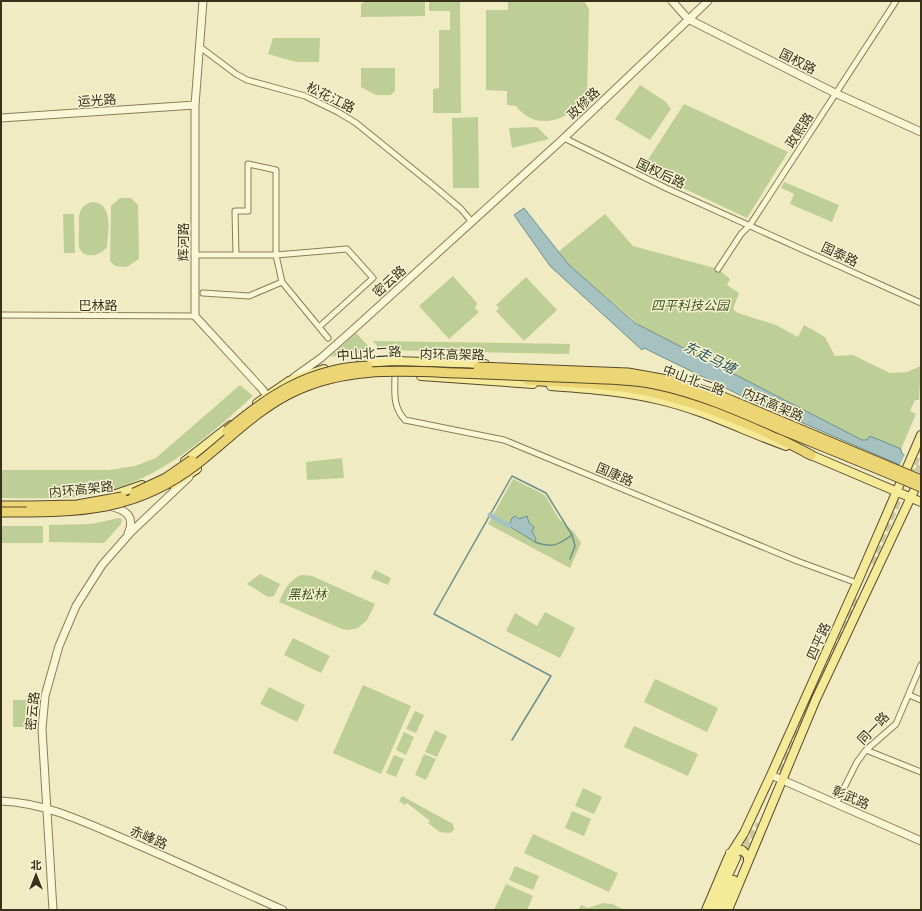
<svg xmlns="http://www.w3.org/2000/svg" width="922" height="911" font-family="'Noto Serif','Noto Sans SC',serif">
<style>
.green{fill:#bdcf96}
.water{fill:#a5c2c0;stroke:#6b918f}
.pier{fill:#f0ebc2}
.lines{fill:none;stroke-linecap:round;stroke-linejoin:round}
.stream{stroke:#6b918f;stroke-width:1.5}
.canal{stroke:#a5c2c0;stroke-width:5}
.primary-tunnel{stroke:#ccc6a1;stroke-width:8;stroke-dasharray:8 4;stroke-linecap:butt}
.minor-casing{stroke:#8b7d58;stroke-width:7}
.tertiary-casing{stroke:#8b7d58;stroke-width:9}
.primary-casing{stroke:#584a2d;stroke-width:10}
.trunk-casing{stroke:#584a2d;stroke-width:11}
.minor{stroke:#faf7d6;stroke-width:5}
.tertiary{stroke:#faf7d6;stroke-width:7}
.primary{stroke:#f5ea98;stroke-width:8}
.trunk{stroke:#ecd574;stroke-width:9}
.trunk-bridge-casing{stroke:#584a2d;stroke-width:11;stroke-linecap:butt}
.trunk-bridge{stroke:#ecd574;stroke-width:9}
.labels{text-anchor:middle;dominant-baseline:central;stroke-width:3;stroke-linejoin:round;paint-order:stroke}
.street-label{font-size:13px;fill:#3a311d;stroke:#f7f4d2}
.park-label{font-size:13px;font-style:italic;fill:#405723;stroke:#f7f4d2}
.water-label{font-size:14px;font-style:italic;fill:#2c545a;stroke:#f7f4d2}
</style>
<rect width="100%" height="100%" fill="#f0ebc2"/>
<path class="green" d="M367 1H425V16L361 17V4Z
M429 1H460L461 113H433V89L439 88V30H450V11H429Z
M508 1H584L589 9 587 96C571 120 536 133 516 106L507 105V91L486 90V10H508Z
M273 38H320L319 62H296L268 54Z
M361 68H395V91L391 95H376L361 87Z
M640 85 666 102 671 109 650 140 615 119Z
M684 104 788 152 747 218 642 169Z
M478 117 479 188H453L452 118Z
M537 127 549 139 512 148 509 128Z
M784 182 839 205 832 222 790 204 794 194 781 188Z
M120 198H131L138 205 139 259 127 267 115 266 110 261 111 206Z
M92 202C114 203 108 231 107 247 101 256 83 260 79 247 78 242 79 235 79 230 79 218 77 206 92 202Z
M63 214H74L75 253H64Z
M605 214 633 246 718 269 730 279 727 285 739 293 733 309 738 313 776 325 798 337 804 325 825 337 835 356 853 355 890 373 907 372 921 366 919 400H915L910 411 916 414 901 449 870 436 867 440H862L640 326 569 265 558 252Z
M453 276 477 303 475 308 479 312 449 339 419 306Z
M526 277 557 310 524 341 496 311 499 308 496 305Z
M356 333 374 352 352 353 330 357Z
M373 341 570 344 569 354 380 350Z
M240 385 253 396C201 443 149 489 77 497 52 499 26 498 1 498V470H109L135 466 156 458Z
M342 458 344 478 307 480 306 462Z
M513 479 545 495 559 519 574 532 581 543 570 568 488 524Z
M119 518 122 519 121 524 104 543 49 542V525L91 524Z
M1 526H43V543H1Z
M375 570 391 578 388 585 371 578Z
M260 574 280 584 274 596 268 597 247 584Z
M301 575 312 576 375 604 367 620 358 628 349 630 342 629 279 602C285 589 288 581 301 575Z
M545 612 575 628 560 658 506 631 515 613 537 626Z
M293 638 330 656 321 673 284 655Z
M655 679 718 708 707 732 644 702Z
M363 685 411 706 381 774 333 753Z
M269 687 305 705 297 722 260 704Z
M13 700H32V727H13Z
M415 711 424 715 416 733 406 729Z
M634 726 698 754 688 776 624 747Z
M435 730 447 736 437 757 425 752Z
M404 732 414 737 406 755 396 750Z
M424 754 436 759 426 780 415 775Z
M394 755 404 759 396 777 386 773Z
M583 788 602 797 594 814 575 806Z
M402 796 453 824 454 830 450 833 440 832 428 823 430 821 407 803 405 805 399 801Z
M572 811 591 819 584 836 565 828Z
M533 834 618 873 609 892 524 853Z
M515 866 539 876 533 890 509 880Z
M506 884 533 896 527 910H494Z
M603 903 612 904 625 910H578L581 905 588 908Z"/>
<path class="water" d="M524 208 569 265 635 323 862 440H867L870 436 901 449 902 454 921 463V474L752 401 644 348 642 350 550 266 514 215Z
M515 516 519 519 527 516 529 523 534 527 532 531 536 539 535 542 509 526 512 518Z"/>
<path class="pier" d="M905 454 921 460V476L899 467Z"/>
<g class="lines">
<path class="stream" d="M535 542C552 548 557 546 572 535
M512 740 551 676 434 614 512 476 546 493 572 535 575 546 570 559"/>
<path class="canal" d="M490 515 509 526"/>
<path class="primary-tunnel" d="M913 483 921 466
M870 563 921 447
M773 781 856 596
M738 855 750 829
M743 861 760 824"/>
<defs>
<path id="minor" d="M200 47 236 74 247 80 305 96 338 112 356 123 435 187 461 209 472 222
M564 138 666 188 921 303
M195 255H276L282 282 328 338
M236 255 235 211H248V164L276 170V255L347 249 373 278 319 327
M718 269 741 234 750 225 896 1
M203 293 249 296 282 282
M1 315 195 316
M395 374C395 391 392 406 405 420L504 440 797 561 857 583
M909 695 921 700
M866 750 921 772
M836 804 857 762 866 750 896 724 921 665"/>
<path id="tertiary" d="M203 1 195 105V316L262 389 270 400
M672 1 688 19 835 93 921 132
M1 118 195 105
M293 378 321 358 356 327 564 138 708 1
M113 507C128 511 135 518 128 534
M771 775 921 841
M1 801C45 803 82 821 122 838 176 861 229 886 283 910
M53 910 42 729 45 696 59 646 76 606 102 565 131 532 189 477"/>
<path id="primary" d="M361 363 395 361 485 364
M421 376 533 384
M551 386C588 389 624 391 660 400 703 410 744 431 786 446
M257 403 289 381 324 369
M806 453 921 502
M185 461 231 425
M173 485 197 469
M113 495 142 485
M730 853 742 850 748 856V860
M706 910 728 858 744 833 771 775 857 583 921 435
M712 910 736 858
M720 910 734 880
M728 910 816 699 919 480"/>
<path id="trunk" d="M527 380C567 383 607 383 646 391 703 403 759 427 811 455
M1 506H30"/>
</defs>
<use href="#minor" class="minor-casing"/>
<use href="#tertiary" class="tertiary-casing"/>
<use href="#primary" class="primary-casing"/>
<use href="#trunk" class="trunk-casing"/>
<use href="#minor" class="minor"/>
<use href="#tertiary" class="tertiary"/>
<use href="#primary" class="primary"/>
<use href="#trunk" class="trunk"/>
<defs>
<path id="trunk-bridge" d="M478 367 628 373 673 381 723 397 921 480
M227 431C268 396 310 368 368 366
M134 493 166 478 192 460
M31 506 77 505 122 497
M1 512C76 512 134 513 197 464 229 439 258 408 295 391 347 366 403 371 459 373 500 375 541 376 582 378 606 379 631 379 655 384 699 393 739 411 780 429 827 448 874 467 921 487"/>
</defs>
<use href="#trunk-bridge" class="trunk-bridge-casing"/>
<use href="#trunk-bridge" class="trunk-bridge"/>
</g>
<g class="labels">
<g class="street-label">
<text transform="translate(798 61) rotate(27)">国权路</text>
<text transform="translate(331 97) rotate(26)">松花江路</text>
<text transform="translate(97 100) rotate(-4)">运光路</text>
<text transform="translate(583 103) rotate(-44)">政修路</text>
<text transform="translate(799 130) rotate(-57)">政熙路</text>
<text transform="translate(661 173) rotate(25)">国权后路</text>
<text transform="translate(183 242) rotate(-90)">辉河路</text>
<text transform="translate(840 254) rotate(25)">国泰路</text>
<text transform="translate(389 281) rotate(-42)">密云路</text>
<text x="98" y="305">巴林路</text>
<text transform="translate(369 353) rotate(-4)">中山北二路</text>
<text transform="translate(452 354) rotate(1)">内环高架路</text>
<text transform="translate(694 380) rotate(20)">中山北二路</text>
<text transform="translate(773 404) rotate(23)">内环高架路</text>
<text transform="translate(615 474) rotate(23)">国康路</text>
<text transform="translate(81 489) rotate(-6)">内环高架路</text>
<text transform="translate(818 641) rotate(-66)">四平路</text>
<text transform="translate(32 711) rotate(-84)">密云路</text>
<text transform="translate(873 728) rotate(-46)">同一路</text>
<text transform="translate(851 797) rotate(23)">彰武路</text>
<text transform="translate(149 837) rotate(23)">赤峰路</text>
</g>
<g class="park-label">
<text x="690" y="305">四平科技公园</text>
<text x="307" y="594">黑松林</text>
</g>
<g class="water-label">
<text transform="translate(710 357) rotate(26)">东走马塘</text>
</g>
</g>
<rect width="922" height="911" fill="none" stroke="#3a311d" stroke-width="4"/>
<g transform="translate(36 875)" stroke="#f7f4d2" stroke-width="3" paint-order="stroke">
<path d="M0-3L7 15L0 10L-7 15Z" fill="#3a311d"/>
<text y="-6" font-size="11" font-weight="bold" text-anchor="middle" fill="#3a311d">北</text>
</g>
</svg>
